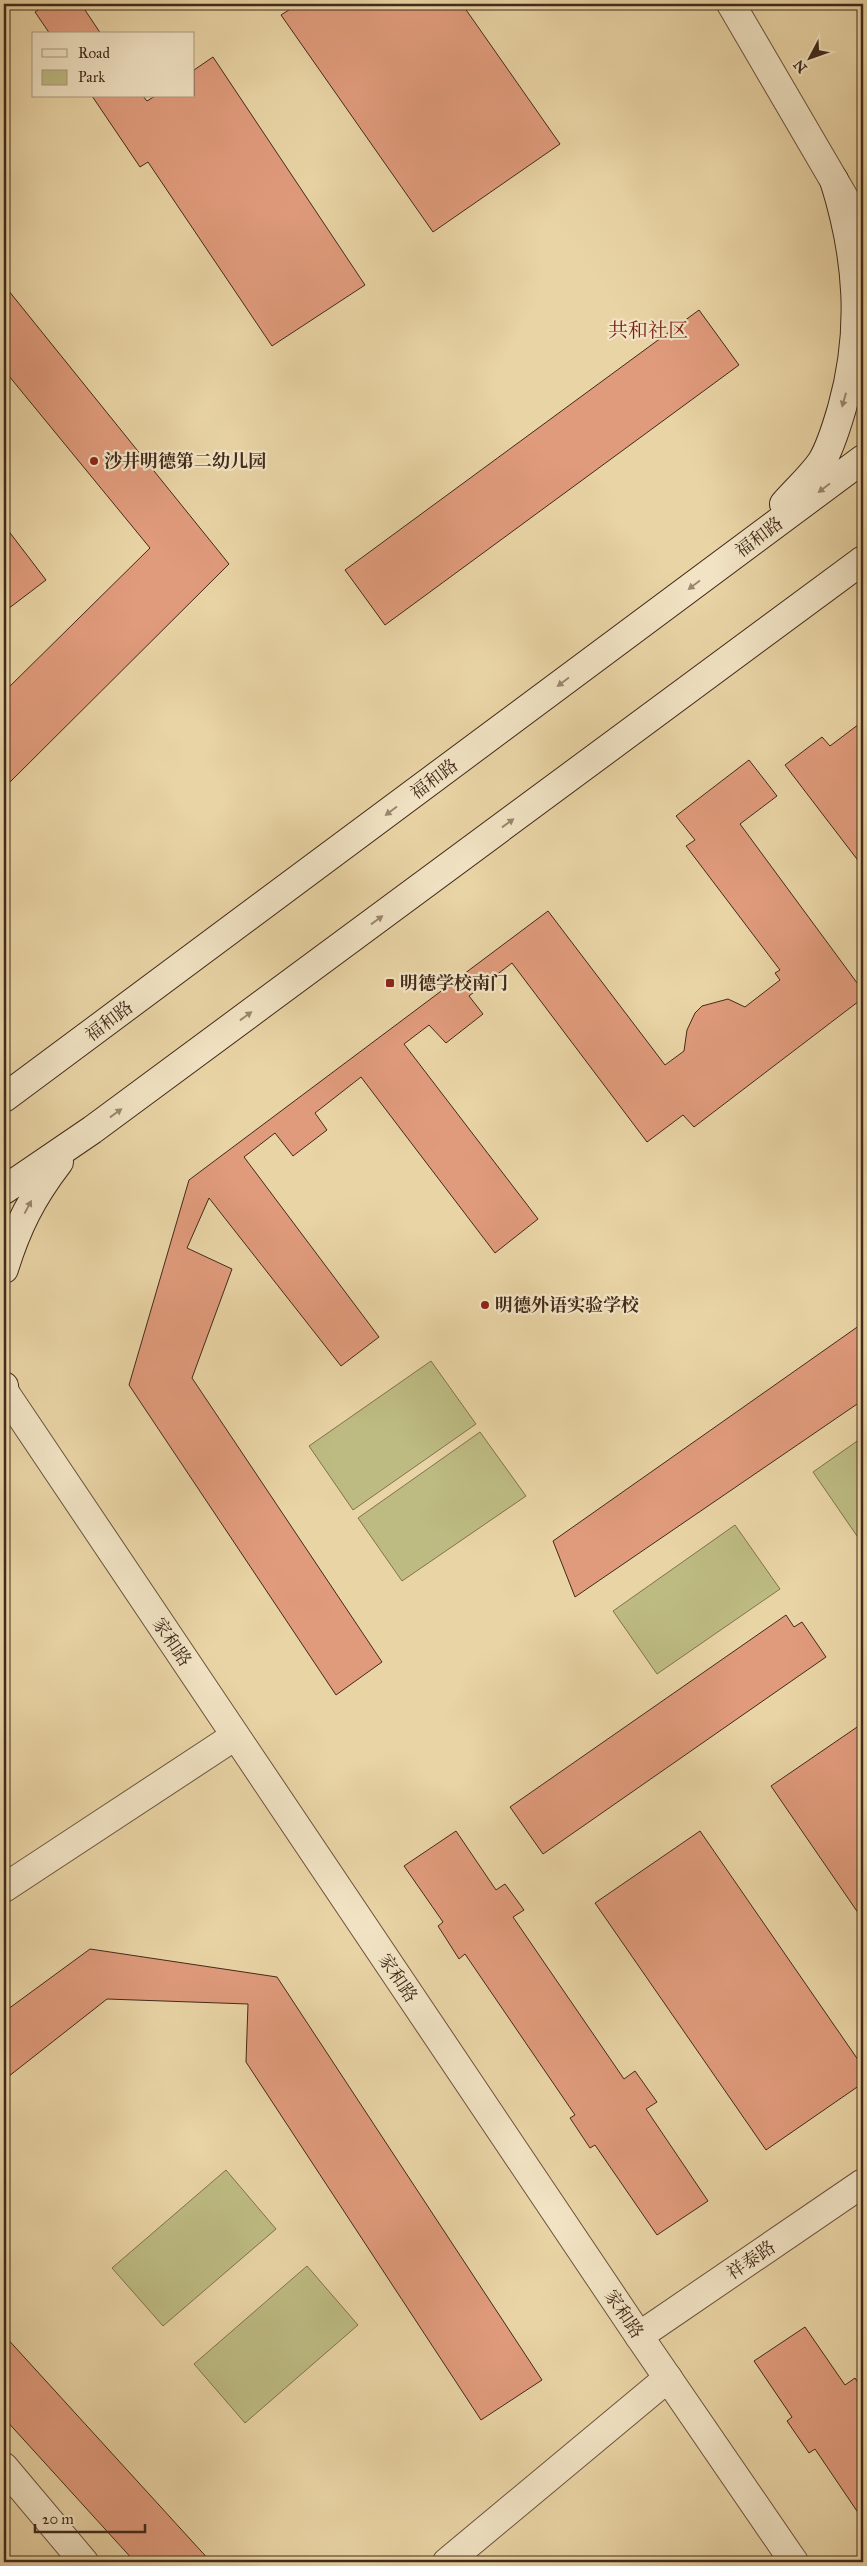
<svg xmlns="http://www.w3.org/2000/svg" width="867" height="2566" font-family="'IM FELL Great Primer','Noto Serif SC',serif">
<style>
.green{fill:#bdbb82;stroke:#80724e}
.building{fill:#e09b7c;stroke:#422a1a}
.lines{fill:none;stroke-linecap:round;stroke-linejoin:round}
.minor-casing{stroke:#6c543d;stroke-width:30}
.tertiary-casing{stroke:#6c543d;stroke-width:30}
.secondary-casing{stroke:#422a1a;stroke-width:30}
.minor{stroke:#f1e3c4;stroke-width:28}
.tertiary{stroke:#f1e3c4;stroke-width:28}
.secondary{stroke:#f1e3c4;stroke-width:28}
.oneway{fill:#9a866f}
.poi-dot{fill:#8f2418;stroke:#f1e3c4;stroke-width:2}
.labels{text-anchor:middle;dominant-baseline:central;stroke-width:4.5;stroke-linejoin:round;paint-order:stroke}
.poi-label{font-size:18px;font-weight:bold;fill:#422a1a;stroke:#f1e3c4;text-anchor:start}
.street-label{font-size:18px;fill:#422a1a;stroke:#f1e3c4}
.quarter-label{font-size:20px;fill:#7a1f14;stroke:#f1e3c4}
</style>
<rect width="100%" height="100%" fill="#e9d4a5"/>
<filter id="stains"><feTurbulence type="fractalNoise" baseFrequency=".004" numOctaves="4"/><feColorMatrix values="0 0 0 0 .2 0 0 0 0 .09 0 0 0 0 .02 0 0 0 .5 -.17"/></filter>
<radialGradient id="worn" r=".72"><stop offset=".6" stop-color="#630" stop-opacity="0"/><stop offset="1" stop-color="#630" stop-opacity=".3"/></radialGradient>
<path class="green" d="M431 1361 476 1424 353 1510 309 1446Z
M480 1432 526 1496 402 1581 358 1518Z
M863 1437V1532L857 1536 813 1472Z
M735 1525 780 1589 657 1674 613 1611Z
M226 2170 276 2229 163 2326 112 2268Z
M307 2266 358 2325 245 2423 194 2364Z"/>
<path class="building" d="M47 4H81L101 34H50L35 12Z
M298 4H462L560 144 433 232 281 15Z
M213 57 365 285 272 346 148 162 140 167 92 96H143L147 101 155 96H194V70Z
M4 285 229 564 4 788V692L150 548 4 370Z
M699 310 739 365 385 625 345 570Z
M4 525 46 580 4 612Z
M863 721V867L785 765 822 737 830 746Z
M749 760 777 796 740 824 863 991V998L694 1127 683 1115 647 1142 512 963 469 996 483 1014 446 1043 429 1025 404 1044 538 1219 495 1253 361 1077 315 1113 327 1130 293 1156 275 1133 244 1157 379 1337 341 1366 209 1198 187 1248 232 1269 192 1378 382 1662 336 1695 129 1385 189 1180 548 911 665 1065 684 1051 687 1030 695 1013 702 1006 728 999 745 1007 780 980 775 973 780 970 686 846 695 840 676 816Z
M863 1323V1400L575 1597 553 1541Z
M786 1615 794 1627 802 1622 826 1657 543 1854 510 1807Z
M863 1723V1920L771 1786Z
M456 1831 496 1890 505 1884 524 1910 513 1917 624 2079 635 2071 657 2102 646 2109 708 2201 657 2235 595 2145 590 2148 570 2118 575 2115 465 1954 459 1959 438 1926 443 1922 404 1866Z
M700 1831 863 2067V2083L766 2150 595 1903Z
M90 1949 277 1977 542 2380 481 2420 246 2062 248 2004 107 1999 4 2080V2012Z
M805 2327 845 2385 855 2378 863 2390V2520L815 2449 809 2453 787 2421 792 2417 754 2361Z
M4 2335 211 2562H135L4 2418Z"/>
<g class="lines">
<defs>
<path id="minor" d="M731 4 863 230
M4 1888 235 1736
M639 2336 863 2183
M4 2467 84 2562
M447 2562 668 2378"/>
<path id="tertiary" d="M4 1391 639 2336 794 2562"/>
<path id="secondary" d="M784 504C796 490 812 476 822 461 831 446 837 425 842 408 864 330 858 256 834 180
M4 1098 863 459
M4 1190 92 1130 863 560
M4 1269C17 1227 32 1197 59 1162
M4 1386 5 1394"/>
</defs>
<use href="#minor" class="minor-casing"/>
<use href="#tertiary" class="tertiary-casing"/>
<use href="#secondary" class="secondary-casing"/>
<use href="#minor" class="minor"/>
<use href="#tertiary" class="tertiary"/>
<use href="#secondary" class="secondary"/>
</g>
<defs><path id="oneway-solid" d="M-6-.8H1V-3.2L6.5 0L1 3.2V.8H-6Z" transform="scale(1.25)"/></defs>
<g class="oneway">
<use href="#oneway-solid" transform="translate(844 400) rotate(106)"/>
<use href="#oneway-solid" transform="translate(824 488) rotate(143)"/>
<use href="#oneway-solid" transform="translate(694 585) rotate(143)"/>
<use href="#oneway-solid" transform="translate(563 682) rotate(143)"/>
<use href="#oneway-solid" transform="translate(391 811) rotate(143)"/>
<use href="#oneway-solid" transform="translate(508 823) rotate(-36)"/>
<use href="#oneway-solid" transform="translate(377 920) rotate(-36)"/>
<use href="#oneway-solid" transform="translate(246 1016) rotate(-36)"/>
<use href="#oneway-solid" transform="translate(116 1113) rotate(-36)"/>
<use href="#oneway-solid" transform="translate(28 1207) rotate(-62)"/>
</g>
<g class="poi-dot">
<circle cx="94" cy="461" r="5"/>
<rect x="385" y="978" width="10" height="10" rx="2.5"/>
<circle cx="485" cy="1305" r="5"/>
</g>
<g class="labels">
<g class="poi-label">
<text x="104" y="461">沙井明德第二幼儿园</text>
<text x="400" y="983">明德学校南门</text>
<text x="495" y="1305">明德外语实验学校</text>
</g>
<g class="street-label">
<text transform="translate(759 537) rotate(-37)">福和路</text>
<text transform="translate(434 779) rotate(-37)">福和路</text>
<text transform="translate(109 1021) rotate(-37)">福和路</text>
<text transform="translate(172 1642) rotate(56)">家和路</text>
<text transform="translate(398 1978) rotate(56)">家和路</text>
<text transform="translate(751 2260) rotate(-34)">祥泰路</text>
<text transform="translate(624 2314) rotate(56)">家和路</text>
</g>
<g class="quarter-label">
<text x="648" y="330">共和社区</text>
</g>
</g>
<rect width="867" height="2566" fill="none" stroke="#e9d4a5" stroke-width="20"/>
<rect x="5" y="5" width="857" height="2556" fill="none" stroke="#422a1a" stroke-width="2.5"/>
<rect x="10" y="10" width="847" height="2546" fill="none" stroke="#422a1a"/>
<rect x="32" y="32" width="162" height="65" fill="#f1e3c4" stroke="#ab9980"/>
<rect x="42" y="49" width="25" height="8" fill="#f1e3c4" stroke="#ab9980"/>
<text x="78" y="58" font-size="15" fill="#422a1a">Road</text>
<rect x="42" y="70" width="25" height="15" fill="#bdbb82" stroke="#ab9980"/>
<text x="78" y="82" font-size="15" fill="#422a1a">Park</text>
<g transform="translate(810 58) rotate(229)" stroke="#f1e3c4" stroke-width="4" paint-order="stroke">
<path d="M0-4L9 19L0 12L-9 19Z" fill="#422a1a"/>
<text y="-8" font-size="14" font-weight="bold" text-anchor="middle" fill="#422a1a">N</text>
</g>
<path d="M35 2524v8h110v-8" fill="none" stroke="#422a1a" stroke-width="2.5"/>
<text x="42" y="2524" font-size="15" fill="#422a1a" stroke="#f1e3c4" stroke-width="4" paint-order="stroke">20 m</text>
<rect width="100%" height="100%" filter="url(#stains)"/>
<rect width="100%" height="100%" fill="url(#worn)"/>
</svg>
